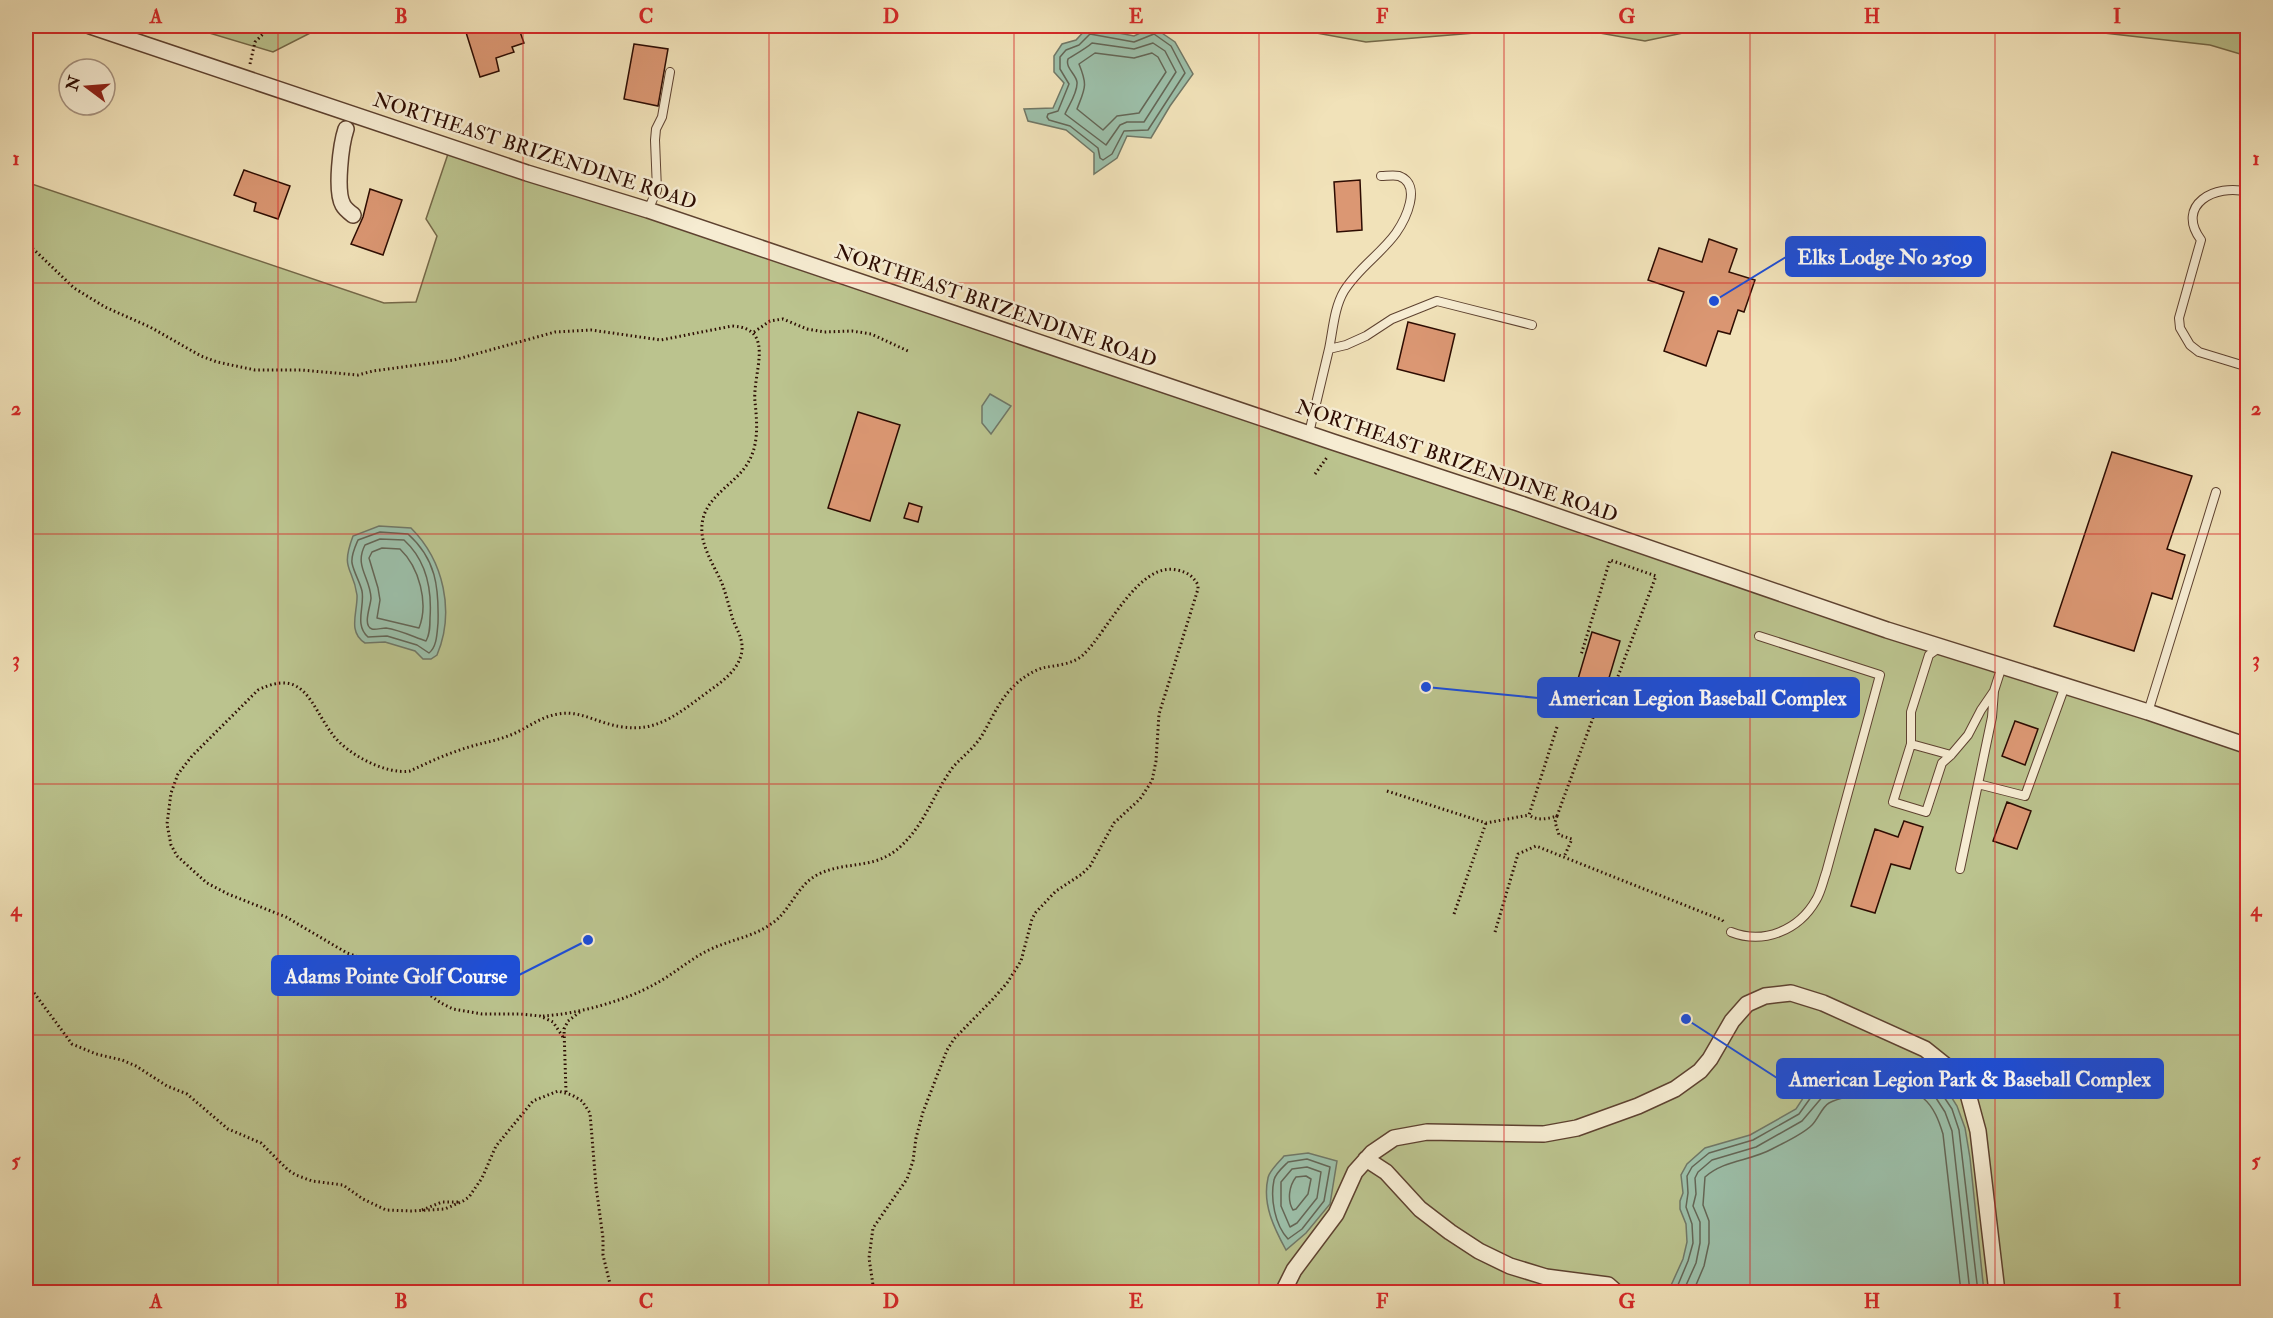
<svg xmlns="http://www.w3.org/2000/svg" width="2273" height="1318" font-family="'IM FELL Double Pica',serif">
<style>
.green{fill:#bbc38e;stroke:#746848;stroke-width:1.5}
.water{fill:#9cbfa9;stroke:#707766;stroke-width:1.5}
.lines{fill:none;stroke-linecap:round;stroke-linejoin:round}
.shore{stroke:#646656;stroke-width:1.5}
.building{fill:#db9773;stroke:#2d0c02;stroke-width:1.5}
.service-casing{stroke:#5e4230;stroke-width:10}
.minor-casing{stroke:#5e4230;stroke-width:18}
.path{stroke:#2d0c02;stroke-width:3;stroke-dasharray:1.5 3;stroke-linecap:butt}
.service{stroke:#f6ecd2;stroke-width:8}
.minor{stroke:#f6ecd2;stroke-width:15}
.grid{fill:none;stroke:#d62828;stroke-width:1.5;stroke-opacity:0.55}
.labels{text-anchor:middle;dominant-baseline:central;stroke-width:5;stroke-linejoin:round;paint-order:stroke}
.street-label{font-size:20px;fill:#2d0c02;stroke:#f6ecd2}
.leader{fill:none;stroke:#1d4ed8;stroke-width:2}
.callout-dot{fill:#1d4ed8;stroke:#f6ecd2;stroke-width:2}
.callout{fill:#1d4ed8;stroke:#1d4ed8;stroke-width:2}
.callout-label{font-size:21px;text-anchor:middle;font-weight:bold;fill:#fff}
.neatline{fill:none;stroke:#d62828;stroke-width:2}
.grid-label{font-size:20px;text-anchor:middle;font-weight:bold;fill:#d62828}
</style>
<rect width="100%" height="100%" fill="#f1e2b9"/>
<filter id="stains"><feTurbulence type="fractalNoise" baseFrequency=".00333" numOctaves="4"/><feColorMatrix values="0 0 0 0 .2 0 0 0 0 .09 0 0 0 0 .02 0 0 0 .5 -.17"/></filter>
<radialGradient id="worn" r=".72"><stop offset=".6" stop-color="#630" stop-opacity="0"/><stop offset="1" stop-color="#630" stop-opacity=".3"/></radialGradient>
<path class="green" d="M186 26H324L273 52Z
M1278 26H1716L1645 41 1560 26 1366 42Z
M2042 26H2247V56L2210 45Z
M450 148 2247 746V1292H26V182L384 303 416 302 437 236 426 219Z"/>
<path class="water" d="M1088 27 1134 36 1153 27 1175 42 1193 74 1170 106 1151 138 1127 136 1117 158 1094 174V153L1066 130 1028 121 1024 109 1053 108 1064 83 1054 72V56L1062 44 1076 40Z
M990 394 1011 406 991 434 982 423V406Z
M379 526 411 528C444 561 455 612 437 655L431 659H423L415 651 385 642 365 643C347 632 358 611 357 595 353 566 340 571 353 536Z
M1883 1069 1921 1071 1936 1078 1947 1090 1957 1106 1965 1128 1970 1158 1984 1292H1668L1683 1259 1687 1242 1686 1224 1680 1209V1201L1683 1193 1681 1175 1687 1164 1705 1148 1750 1135 1796 1109 1809 1089 1818 1083 1858 1073Z
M1308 1153 1337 1161 1330 1204 1306 1233 1286 1250C1274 1228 1262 1204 1268 1178 1269 1171 1279 1162 1284 1156Z"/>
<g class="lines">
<path class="shore" d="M1090 34 1134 42 1154 34 1171 46 1185 73 1148 130 1124 131 1112 154 1103 160 1100 158 1098 148 1070 126 1049 120 1047 117 1048 114 1058 111 1069 84 1060 69V57L1066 50 1079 45Z
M1092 43 1134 49 1153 43 1165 51 1176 72 1144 122H1127L1120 125 1106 145 1065 114C1069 105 1078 92 1077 82 1076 74 1065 68 1068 59 1069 58 1087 48 1092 43Z
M1095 53 1134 58 1152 53 1158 57 1166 72 1139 113 1117 116 1103 130 1077 109C1085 88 1088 86 1079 64Z
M380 532 408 534C436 559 439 587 438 623 437 633 437 647 429 653L417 645 387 636 368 637C354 625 365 606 362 591 360 582 354 573 352 563 351 555 355 547 358 540Z
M380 539 404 540C427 561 432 589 430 618 430 626 430 634 426 641 414 637 400 630 386 628 382 628 375 630 372 629 362 626 371 605 371 598 370 577 354 566 365 545Z
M382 548 400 549C419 567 429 603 419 628L377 618 380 600 378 588 369 558 372 552Z
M1307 1159 1330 1167 1324 1201 1302 1229 1288 1239C1275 1225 1270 1199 1274 1180 1275 1174 1283 1167 1288 1162Z
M1307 1167 1321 1172 1317 1198 1297 1223 1290 1227 1281 1206V1182L1292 1169Z
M1306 1176 1311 1179 1308 1194 1296 1209 1293 1210C1287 1200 1289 1186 1296 1177Z
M1675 1292 1688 1261 1693 1243 1692 1224 1686 1207 1688 1193 1687 1176 1692 1167 1709 1153 1753 1140 1799 1114 1814 1093 1820 1088 1859 1079 1883 1075 1919 1077 1932 1083 1942 1094 1952 1109 1959 1130 1978 1292
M1683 1292 1696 1263 1700 1243V1222L1693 1206 1696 1194 1695 1178 1698 1172 1712 1160 1756 1147 1802 1121 1824 1095 1860 1086 1884 1083 1916 1084 1927 1089 1936 1098 1945 1112 1952 1131 1970 1292
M1693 1292 1704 1266 1709 1243V1221L1703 1205 1705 1177C1724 1160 1750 1161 1772 1149 1785 1142 1802 1135 1812 1125 1818 1119 1822 1107 1829 1103 1846 1094 1908 1085 1923 1098 1934 1107 1939 1121 1943 1134L1961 1292"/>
</g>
<path class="building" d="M464 26H518L524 43 512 47 514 52 496 58 499 71 480 77Z
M634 44 668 49 658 106 624 99Z
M244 170 290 186 278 219 254 211 256 203 234 195Z
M1360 180 1362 230 1337 232 1334 182Z
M370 189 402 200 383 255 351 244 363 217Z
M1709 239 1737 249 1729 272 1755 280 1744 312 1738 310 1730 334 1718 331 1706 366 1664 351 1684 292 1648 280 1659 248 1702 262Z
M1408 322 1455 334 1444 381 1397 369Z
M858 412 900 425 870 521 828 508Z
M2112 452 2192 476 2167 549 2185 555 2172 599 2152 593 2134 651 2054 626Z
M909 503 922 507 918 522 904 518Z
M1592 632 1620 641 1606 688 1578 679Z
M2015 721 2038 729 2025 765 2002 756Z
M2007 802 2031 811 2017 849 1993 841Z
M1904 821 1923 827 1910 869 1891 864 1875 913 1851 906 1875 829 1898 837Z"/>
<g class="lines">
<defs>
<path id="service" d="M1381 176C1386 176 1394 175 1399 176 1423 185 1405 220 1396 233 1381 254 1358 268 1344 291 1334 308 1333 330 1329 349L1346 345 1366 336 1392 319 1437 301 1532 325
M2248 192C2215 183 2175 205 2201 240L2179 318 2180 328 2190 345 2199 352 2248 367
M648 210 657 190 655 140 656 129 662 117 670 72
M1309 433 1329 349
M1940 647 1929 655 1911 712V744L1893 802 1926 812 1942 763 1951 755 1968 735 1981 710 1994 691 1992 717 1978 784 2025 796 2065 686
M1994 691 2002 666
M2148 712 2216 492
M1911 744 1951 755
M1960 869 1978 784
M1731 932C1764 945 1799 930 1816 900 1821 892 1823 881 1826 873L1880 675 1759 636"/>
<path id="minor" d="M90 26 527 173 648 210 1333 442 1518 503 1887 630 2148 712 2248 746
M346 129C341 144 335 191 343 205 345 209 349 212 353 215
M1366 1159 1386 1172 1420 1209 1450 1232 1479 1251 1510 1266 1546 1277 1608 1285 1616 1292
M1546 1277 1561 1292
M1283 1292 1294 1270 1336 1214 1355 1172 1372 1153 1394 1138 1427 1132 1544 1134 1577 1128 1638 1106 1675 1089 1700 1071 1710 1059 1732 1021 1747 1004 1765 996 1791 993 1823 1003 1925 1049 1950 1069 1968 1094 1978 1131 1997 1292"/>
</defs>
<use href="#service" class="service-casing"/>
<use href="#minor" class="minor-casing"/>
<path class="path" d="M250 64 255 42 271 26
M26 242 74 288 105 307 150 327 201 356 217 362 255 370H301L358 375 373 371 454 360 555 332 591 330 661 340 732 326C777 328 752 373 755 402 757 421 759 443 749 461 737 484 704 496 702 525 700 544 713 564 721 581 726 593 729 607 733 620 737 630 743 639 742 650 740 669 723 681 709 691 671 719 651 738 602 722 587 717 574 711 558 714 539 717 525 730 508 736 495 741 482 743 469 747 449 753 429 762 410 771 386 775 347 754 333 735 310 705 305 667 258 690L192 756 178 774 171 793 167 824 171 845 177 856 207 883 228 894 286 917 347 953 393 969 441 1003 453 1009 482 1014H520L540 1016 553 1022 563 1037
M754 332 770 321 783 319 807 329 824 332 852 331 871 334 908 351
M1315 474 1328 456
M1579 682 1601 696
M1557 727 1529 815C1537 821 1547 819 1557 816L1601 696 1609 700 1656 576 1610 560 1581 655
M1387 791 1486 823 1529 815
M1557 816 1555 822 1559 835 1572 839 1564 857
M1454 914 1486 823
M1495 932 1518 854 1536 846 1722 920 1725 923
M26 982 72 1044 96 1054 122 1060 136 1066 167 1086 187 1094 228 1129 261 1143 288 1170 296 1175 312 1181 343 1185 363 1199 386 1210 411 1211 445 1209 463 1201 469 1197 482 1178 496 1146 533 1101 558 1091 572 1095 582 1101 590 1113 596 1186 603 1238V1255L612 1292
M543 1016C577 1014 625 1001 655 984 674 974 690 959 709 950 729 940 753 937 771 924 790 912 797 885 817 875 845 860 875 871 901 846 925 824 934 793 953 767 962 757 973 749 981 737 991 721 998 702 1012 688 1020 679 1031 672 1042 668 1056 665 1073 665 1084 654 1107 632 1139 561 1177 570 1187 572 1193 576 1198 585V589L1159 714 1156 761 1152 781 1140 799 1114 823 1090 866 1082 874 1056 891 1036 912 1032 919 1021 961 1007 983 992 1000 954 1039 947 1050 923 1112 916 1138 913 1161 907 1179 873 1228 869 1258 874 1292
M566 1092 564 1029 568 1021 581 1011
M422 1210 442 1202H459"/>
<use href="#service" class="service"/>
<use href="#minor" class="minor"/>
</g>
<path class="grid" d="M278 26V1292M523 26V1292M769 26V1292M1014 26V1292M1259 26V1292M1504 26V1292M1750 26V1292M1995 26V1292M26 283H2248M26 534H2248M26 784H2248M26 1035H2248"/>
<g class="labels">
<g class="street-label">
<text transform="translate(535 151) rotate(18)">NORTHEAST BRIZENDINE ROAD</text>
<text transform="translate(996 306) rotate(19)">NORTHEAST BRIZENDINE ROAD</text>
<text transform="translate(1457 461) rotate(19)">NORTHEAST BRIZENDINE ROAD</text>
</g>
</g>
<path class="leader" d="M1714 301L1786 257M1426 687L1538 698M588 940L519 975M1686 1019L1777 1078"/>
<g class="callout-dot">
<circle cx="1714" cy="301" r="6"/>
<circle cx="1426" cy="687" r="6"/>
<circle cx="588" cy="940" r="6"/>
<circle cx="1686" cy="1019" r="6"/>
</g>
<g class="callout">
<rect x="1786" y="237" width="199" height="39" rx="6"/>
<rect x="1538" y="678" width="321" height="39" rx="6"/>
<rect x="272" y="956" width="247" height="39" rx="6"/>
<rect x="1777" y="1059" width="386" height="39" rx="6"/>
</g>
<g class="callout-label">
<text x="1885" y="264">Elks Lodge No 2509</text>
<text x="1698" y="705">American Legion Baseball Complex</text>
<text x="396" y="983">Adams Pointe Golf Course</text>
<text x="1970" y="1086">American Legion Park &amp; Baseball Complex</text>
</g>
<rect width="2273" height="1318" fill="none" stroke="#f1e2b9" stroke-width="66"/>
<g transform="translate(87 87) rotate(286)"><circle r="28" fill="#f6ecd2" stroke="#a6927f" stroke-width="1.5"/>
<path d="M0-4.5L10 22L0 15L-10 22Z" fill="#8f2418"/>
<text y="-9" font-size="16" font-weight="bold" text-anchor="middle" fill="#2d0c02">N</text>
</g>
<rect x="33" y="33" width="2207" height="1252" class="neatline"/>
<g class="grid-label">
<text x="156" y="23">A</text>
<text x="401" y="23">B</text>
<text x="646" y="23">C</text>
<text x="891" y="23">D</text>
<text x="1136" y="23">E</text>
<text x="1382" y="23">F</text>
<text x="1627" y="23">G</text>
<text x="1872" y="23">H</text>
<text x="2117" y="23">I</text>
<text x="16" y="165">1</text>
<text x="2256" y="165">1</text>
<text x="16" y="415">2</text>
<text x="2256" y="415">2</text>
<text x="16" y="666">3</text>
<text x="2256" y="666">3</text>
<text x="16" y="916">4</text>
<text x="2256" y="916">4</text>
<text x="16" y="1167">5</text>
<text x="2256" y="1167">5</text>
<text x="156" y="1308">A</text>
<text x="401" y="1308">B</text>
<text x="646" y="1308">C</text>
<text x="891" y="1308">D</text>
<text x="1136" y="1308">E</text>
<text x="1382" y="1308">F</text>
<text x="1627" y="1308">G</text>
<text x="1872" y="1308">H</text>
<text x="2117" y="1308">I</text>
</g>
<rect width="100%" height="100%" filter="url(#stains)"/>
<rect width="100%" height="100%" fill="url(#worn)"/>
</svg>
